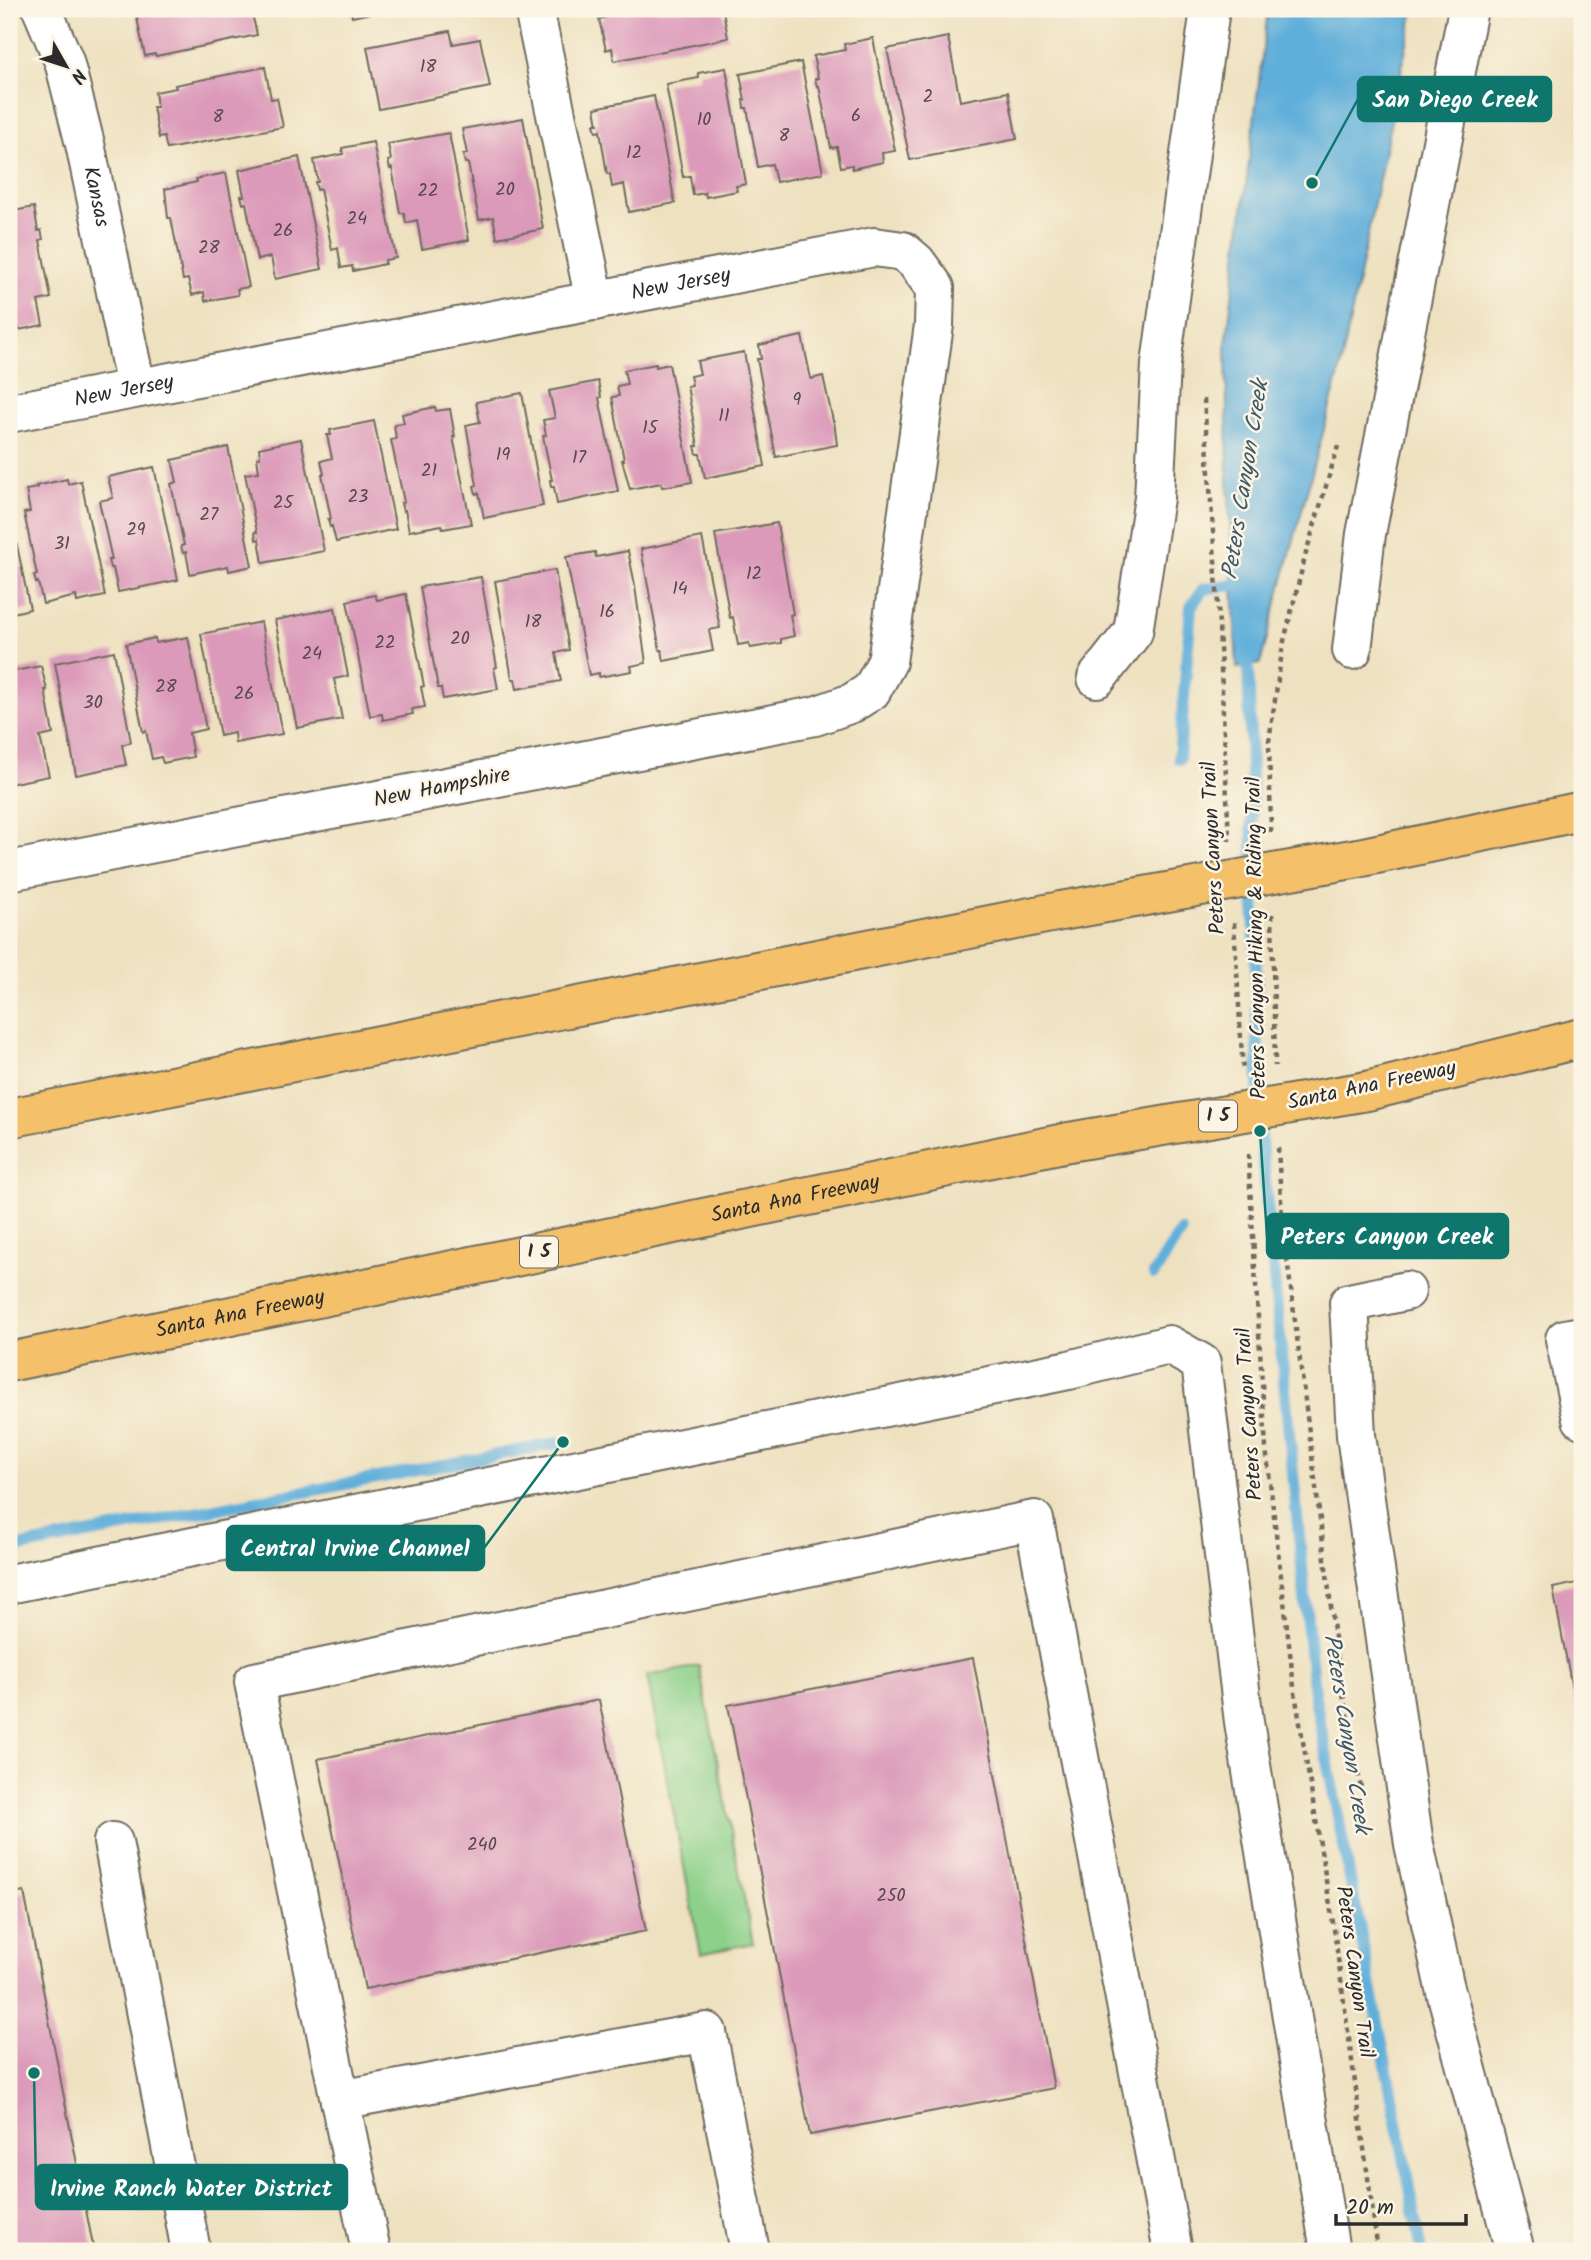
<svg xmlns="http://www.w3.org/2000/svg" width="1591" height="2260" font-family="Kalam,sans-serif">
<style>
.green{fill:#8cd08a;stroke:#5c7e5a;stroke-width:2}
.water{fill:#61afda;stroke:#466d82;stroke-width:2}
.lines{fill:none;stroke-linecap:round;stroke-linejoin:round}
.stream{stroke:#61afda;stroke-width:12}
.building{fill:#db9ab9}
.minor-casing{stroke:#6f6b5f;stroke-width:42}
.highway-casing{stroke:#6f6b5f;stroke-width:42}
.path{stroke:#6f6b5f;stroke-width:4.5;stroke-dasharray:5 5;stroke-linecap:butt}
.minor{stroke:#fff;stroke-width:38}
.highway{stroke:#f4c16a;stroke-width:38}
.highway-bridge-casing{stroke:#6f6b5f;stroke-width:42;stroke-linecap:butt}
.highway-bridge{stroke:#f4c16a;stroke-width:38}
.labels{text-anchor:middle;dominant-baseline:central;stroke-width:5;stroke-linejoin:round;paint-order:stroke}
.number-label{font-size:18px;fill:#57474e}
.shield{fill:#fcf5e5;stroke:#6a6863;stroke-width:2}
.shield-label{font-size:19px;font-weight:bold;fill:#2b2b2b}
.street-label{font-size:21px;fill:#2b2b2b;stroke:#fcf5e5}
.water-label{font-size:23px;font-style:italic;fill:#3e5968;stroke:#fcf5e5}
.leader{fill:none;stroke:#0f766e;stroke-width:2.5}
.callout-dot{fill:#0f766e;stroke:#fcf5e5;stroke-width:2.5}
.callout{fill:#0f766e;stroke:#0f766e;stroke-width:2.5}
.callout-label{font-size:23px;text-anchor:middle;font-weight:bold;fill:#fff}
</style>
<rect width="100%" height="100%" fill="#fcf5e5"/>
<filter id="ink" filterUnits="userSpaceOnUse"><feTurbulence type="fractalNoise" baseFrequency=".0143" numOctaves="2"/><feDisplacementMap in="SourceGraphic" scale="14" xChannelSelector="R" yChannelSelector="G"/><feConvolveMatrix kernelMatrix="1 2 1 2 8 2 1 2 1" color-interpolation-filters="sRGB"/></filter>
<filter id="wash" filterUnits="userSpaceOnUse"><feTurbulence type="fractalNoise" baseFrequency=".00686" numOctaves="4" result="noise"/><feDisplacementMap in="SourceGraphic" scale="28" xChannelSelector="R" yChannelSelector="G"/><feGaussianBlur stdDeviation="1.57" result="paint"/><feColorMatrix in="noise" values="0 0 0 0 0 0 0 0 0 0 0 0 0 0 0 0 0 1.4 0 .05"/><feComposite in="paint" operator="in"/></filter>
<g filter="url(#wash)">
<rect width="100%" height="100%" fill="#eee1c0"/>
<path class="green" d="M699 1666 753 1943 701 1954 647 1676Z"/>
<path class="water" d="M1268 9H1414L1339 374 1260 664 1237 668 1228 481 1226 345Z"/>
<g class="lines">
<path class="stream" d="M1248 651 1260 1131 1314 1692 1422 2251
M1179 759 1191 607 1203 589 1233 585 1247 577
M1154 1274 1181 1231
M9 1549 563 1442"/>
</g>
<g id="blocks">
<path class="building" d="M135 9H251L257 35 156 56 155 54 145 56Z
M351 9H385V10L352 17Z
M602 9 723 10 728 38 614 61 612 48 606 50 599 19 604 18Z
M450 31 453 44 480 39 490 87 379 109 367 47Z
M948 37 960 101 1008 92 1017 139 910 160 887 49Z
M873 38 895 151 882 153 883 162 852 169V165L841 167 837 147 831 148 819 86H817L815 79 818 78 813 56 845 50 844 44Z
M801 62 823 173 776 182 772 164 758 167 747 108H744L743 100H745L740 74Z
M265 67 271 99 277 98 283 127 167 149 164 137 159 138 153 107H157L155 92 176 88 175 85Z
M726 68 746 184 736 186 737 191 706 197 705 193 693 195 690 176 683 177 666 84 699 78 698 73Z
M654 96 675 203 629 212 624 184 612 187 610 174H607L600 131 596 132 594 124H598L595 108Z
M523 118 543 229 497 238 493 217 479 220 468 163H465L463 155 467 154 462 129Z
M449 133 469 240 422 249 417 220 406 223 404 213H400L392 168 390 169 388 161 391 160 388 144Z
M373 142 396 258 385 260V264L353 271 352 266 341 268 338 248 332 250 320 189 317 190 315 182H318L314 160 343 154 342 148Z
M299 157 322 269 275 279 271 257 257 260 246 203 243 204 241 196H244L239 170Z
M226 173 249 287 237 289 238 295 205 301 204 292 192 295 188 279 183 280 171 218H168L165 189 197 182 196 179Z
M34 207 38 231 41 230 43 239 40 240 51 298 38 301 43 325 9 332V212Z
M802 336 811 379 823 376 833 421H834L837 445 776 457 757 359H761L759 345Z
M744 352 765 466 705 478 700 454H697L695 446H698L687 386 692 385 690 376 700 374 697 361Z
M656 364V367L669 364 692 482 662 487 661 483 630 489 622 460H624L612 397 619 396 617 386 627 384 624 370Z
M598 381 601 397 599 398 618 491 557 504 554 487H551L550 480H552L543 436 546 435 543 420 555 418 549 391Z
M522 393 543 506 484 518 479 493 476 494 474 486 477 485 466 425 480 422 476 402Z
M435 407 436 411 450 409 455 437H453L471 524 443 529 442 525 409 531 405 510 403 511 401 503 404 502 391 440 396 439 394 425 404 423 402 414Z
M374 421 396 529 336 542 332 526 330 527 328 519H331L322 474H324L321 461 332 458 327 435H331L330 430Z
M301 439 324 551 263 563 259 539 256 540 255 532H257L245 474 259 472 257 458 260 457 259 448Z
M228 447 252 566 229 571 228 566 190 574 186 552 183 553 181 546 184 545 171 484 177 482 172 460Z
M154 467 178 580 118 592 113 568H110L108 560H112L99 501 113 498 108 477Z
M67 479 68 484 81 481 105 596 77 602 76 596 43 604 38 582 36 583 34 575H37L24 513 30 512 26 490 37 488 36 486Z
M10 511 30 609 9 614V512Z
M777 523 793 614 790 615 794 636 781 639V643L750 648 749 643 738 645 733 617 730 618 715 534Z
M702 537 720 628 709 630 713 651 664 661 662 650H660L641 549Z
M628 551 634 580 646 663 631 666 632 671 599 677V673L589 675 566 557 595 552 596 557Z
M555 570 569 650 556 653 561 681 517 689 515 679H512L495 581Z
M481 577 497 667 494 668 498 689 443 699 441 688H438L420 587Z
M406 594 424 686 421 687 425 707 412 709 413 714 383 720 382 714 370 716 347 601 375 595 377 600Z
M335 608 348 676 334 679 342 719 297 728 275 620Z
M261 622 282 734 235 743 234 733 220 736 201 634Z
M188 637 206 729 189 733 193 757 163 763 161 757 152 759 146 731 143 732 126 644 155 638 156 643Z
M114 651 131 742 122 745 126 765 76 775 55 663Z
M41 666 47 690H45L53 734 40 737 49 776 9 784V672Z
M1582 1582V1736H1581L1553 1588Z
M973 1658 1054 2088 810 2135 728 1705Z
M599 1700 646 1931 365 1989 318 1759Z
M24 1892 94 2251H9V1895Z"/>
</g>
</g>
<g filter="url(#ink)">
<use href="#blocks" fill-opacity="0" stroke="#6f6b5f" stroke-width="2"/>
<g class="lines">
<defs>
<g id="minor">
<path id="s1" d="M42 9 64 61 85 144 136 387"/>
<path d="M534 9 595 301"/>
<path id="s2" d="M9 413 874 247 903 251 916 262 935 288 934 325 887 662 871 691 852 703 815 716 9 871"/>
<path d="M1352 650 1366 534 1468 9"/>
<path d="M1097 678 1133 632 1154 498 1161 364 1210 9"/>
<path d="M1406 1291 1349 1303 1356 1435 1414 1844 1444 1984 1515 2251"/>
<path d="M1582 1336 1565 1339 1582 1419"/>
<path d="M9 1584 1069 1370 1169 1345 1201 1363 1244 1722 1330 2251"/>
<path d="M113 1842 191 2251"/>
<path d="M340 2100 707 2032 750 2251"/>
<path d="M371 2251 254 1682 1034 1520 1173 2251"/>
</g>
<g id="highway">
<path d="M1358 858 1582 811"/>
<path d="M1367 1091 1582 1038"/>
<path d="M9 1118 1061 911"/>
<path id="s3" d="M9 1362 1069 1142"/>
</g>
</defs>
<use href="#minor" class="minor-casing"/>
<use href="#highway" class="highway-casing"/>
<path class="path" d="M1204 399 1218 605 1229 841
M1271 832 1269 741 1283 645 1306 553 1338 446
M1272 914 1275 1066
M1234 923 1243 1072
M1278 1148 1282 1218 1340 1678 1361 1788
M1248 1154 1266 1448 1294 1687 1334 1929 1378 2251"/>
<use href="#minor" class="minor"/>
<use href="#highway" class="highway"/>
<defs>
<path id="highway-bridge" d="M1061 911 1358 858
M1069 1142 1367 1091"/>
</defs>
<use href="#highway-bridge" class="highway-bridge-casing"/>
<use href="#highway-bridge" class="highway-bridge"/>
</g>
</g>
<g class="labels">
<g class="number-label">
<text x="428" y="67">18</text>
<text x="928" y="97">2</text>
<text x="856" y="116">6</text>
<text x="218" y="117">8</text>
<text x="704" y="120">10</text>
<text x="784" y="136">8</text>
<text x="634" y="153">12</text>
<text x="505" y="190">20</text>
<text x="428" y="191">22</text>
<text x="357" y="219">24</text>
<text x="283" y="231">26</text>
<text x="209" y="248">28</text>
<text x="797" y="400">9</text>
<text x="724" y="416">11</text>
<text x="650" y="428">15</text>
<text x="503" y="455">19</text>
<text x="579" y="458">17</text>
<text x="429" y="471">21</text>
<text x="358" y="497">23</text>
<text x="283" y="503">25</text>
<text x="209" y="515">27</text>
<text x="136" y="530">29</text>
<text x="62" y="544">31</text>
<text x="754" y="574">12</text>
<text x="680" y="589">14</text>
<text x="607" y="612">16</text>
<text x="533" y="622">18</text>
<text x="460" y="639">20</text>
<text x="385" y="643">22</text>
<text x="312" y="654">24</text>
<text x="166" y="687">28</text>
<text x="244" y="694">26</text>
<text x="93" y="703">30</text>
<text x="482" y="1845">240</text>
<text x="891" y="1896">250</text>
</g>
<g class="shield">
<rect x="1199" y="1100.5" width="38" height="31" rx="5"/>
<rect x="520" y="1236.5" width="38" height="31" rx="5"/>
</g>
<g class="shield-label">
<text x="1218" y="1116">I 5</text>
<text x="539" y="1252">I 5</text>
</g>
<g class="street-label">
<text stroke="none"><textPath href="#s1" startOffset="196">Kansas</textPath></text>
<text stroke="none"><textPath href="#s2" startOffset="684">New Jersey</textPath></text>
<text stroke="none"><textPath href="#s2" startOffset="117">New Jersey</textPath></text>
<text transform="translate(442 788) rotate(-11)">New Hampshire</text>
<text transform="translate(1214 848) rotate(-93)">Peters Canyon Trail</text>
<text transform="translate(1257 938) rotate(-91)">Peters Canyon Hiking &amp; Riding Trail</text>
<text transform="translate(1372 1086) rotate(-12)">Santa Ana Freeway</text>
<text stroke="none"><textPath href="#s3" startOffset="803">Santa Ana Freeway</textPath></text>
<text stroke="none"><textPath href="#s3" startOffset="236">Santa Ana Freeway</textPath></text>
<text transform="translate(1250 1414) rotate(-94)">Peters Canyon Trail</text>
<text transform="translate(1354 1972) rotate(82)">Peters Canyon Trail</text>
</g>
<g class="water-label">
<text transform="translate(1246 480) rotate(-81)">Peters Canyon Creek</text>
<text transform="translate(1346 1734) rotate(81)">Peters Canyon Creek</text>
</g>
</g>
<path class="leader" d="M1312 183L1358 99M1260 1131L1267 1236M563 1442L484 1548M34 2073L36 2187"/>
<g class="callout-dot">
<circle cx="1312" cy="183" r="7"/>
<circle cx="1260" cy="1131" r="7"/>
<circle cx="563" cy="1442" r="7"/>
<circle cx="34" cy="2073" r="7"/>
</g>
<g class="callout">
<rect x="1358" y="77" width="193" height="44" rx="7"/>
<rect x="1267" y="1214" width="241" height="44" rx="7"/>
<rect x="227" y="1526" width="257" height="44" rx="7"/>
<rect x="36" y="2165" width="311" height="44" rx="7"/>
</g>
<g class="callout-label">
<text x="1455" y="107">San Diego Creek</text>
<text x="1387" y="1244">Peters Canyon Creek</text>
<text x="355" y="1556">Central Irvine Channel</text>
<text x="191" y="2196">Irvine Ranch Water District</text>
</g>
<rect width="1591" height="2260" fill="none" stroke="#fcf5e5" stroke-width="35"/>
<g transform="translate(66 66) rotate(129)" stroke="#fcf5e5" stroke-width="5" paint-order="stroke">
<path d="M0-5L12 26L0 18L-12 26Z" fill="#2b2b2b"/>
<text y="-10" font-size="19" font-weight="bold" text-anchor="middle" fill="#2b2b2b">N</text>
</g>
<path d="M1336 2214v10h130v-10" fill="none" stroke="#2b2b2b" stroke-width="3.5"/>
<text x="1346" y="2214" font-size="21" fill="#2b2b2b" stroke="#fcf5e5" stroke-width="5" paint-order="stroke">20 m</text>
</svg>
